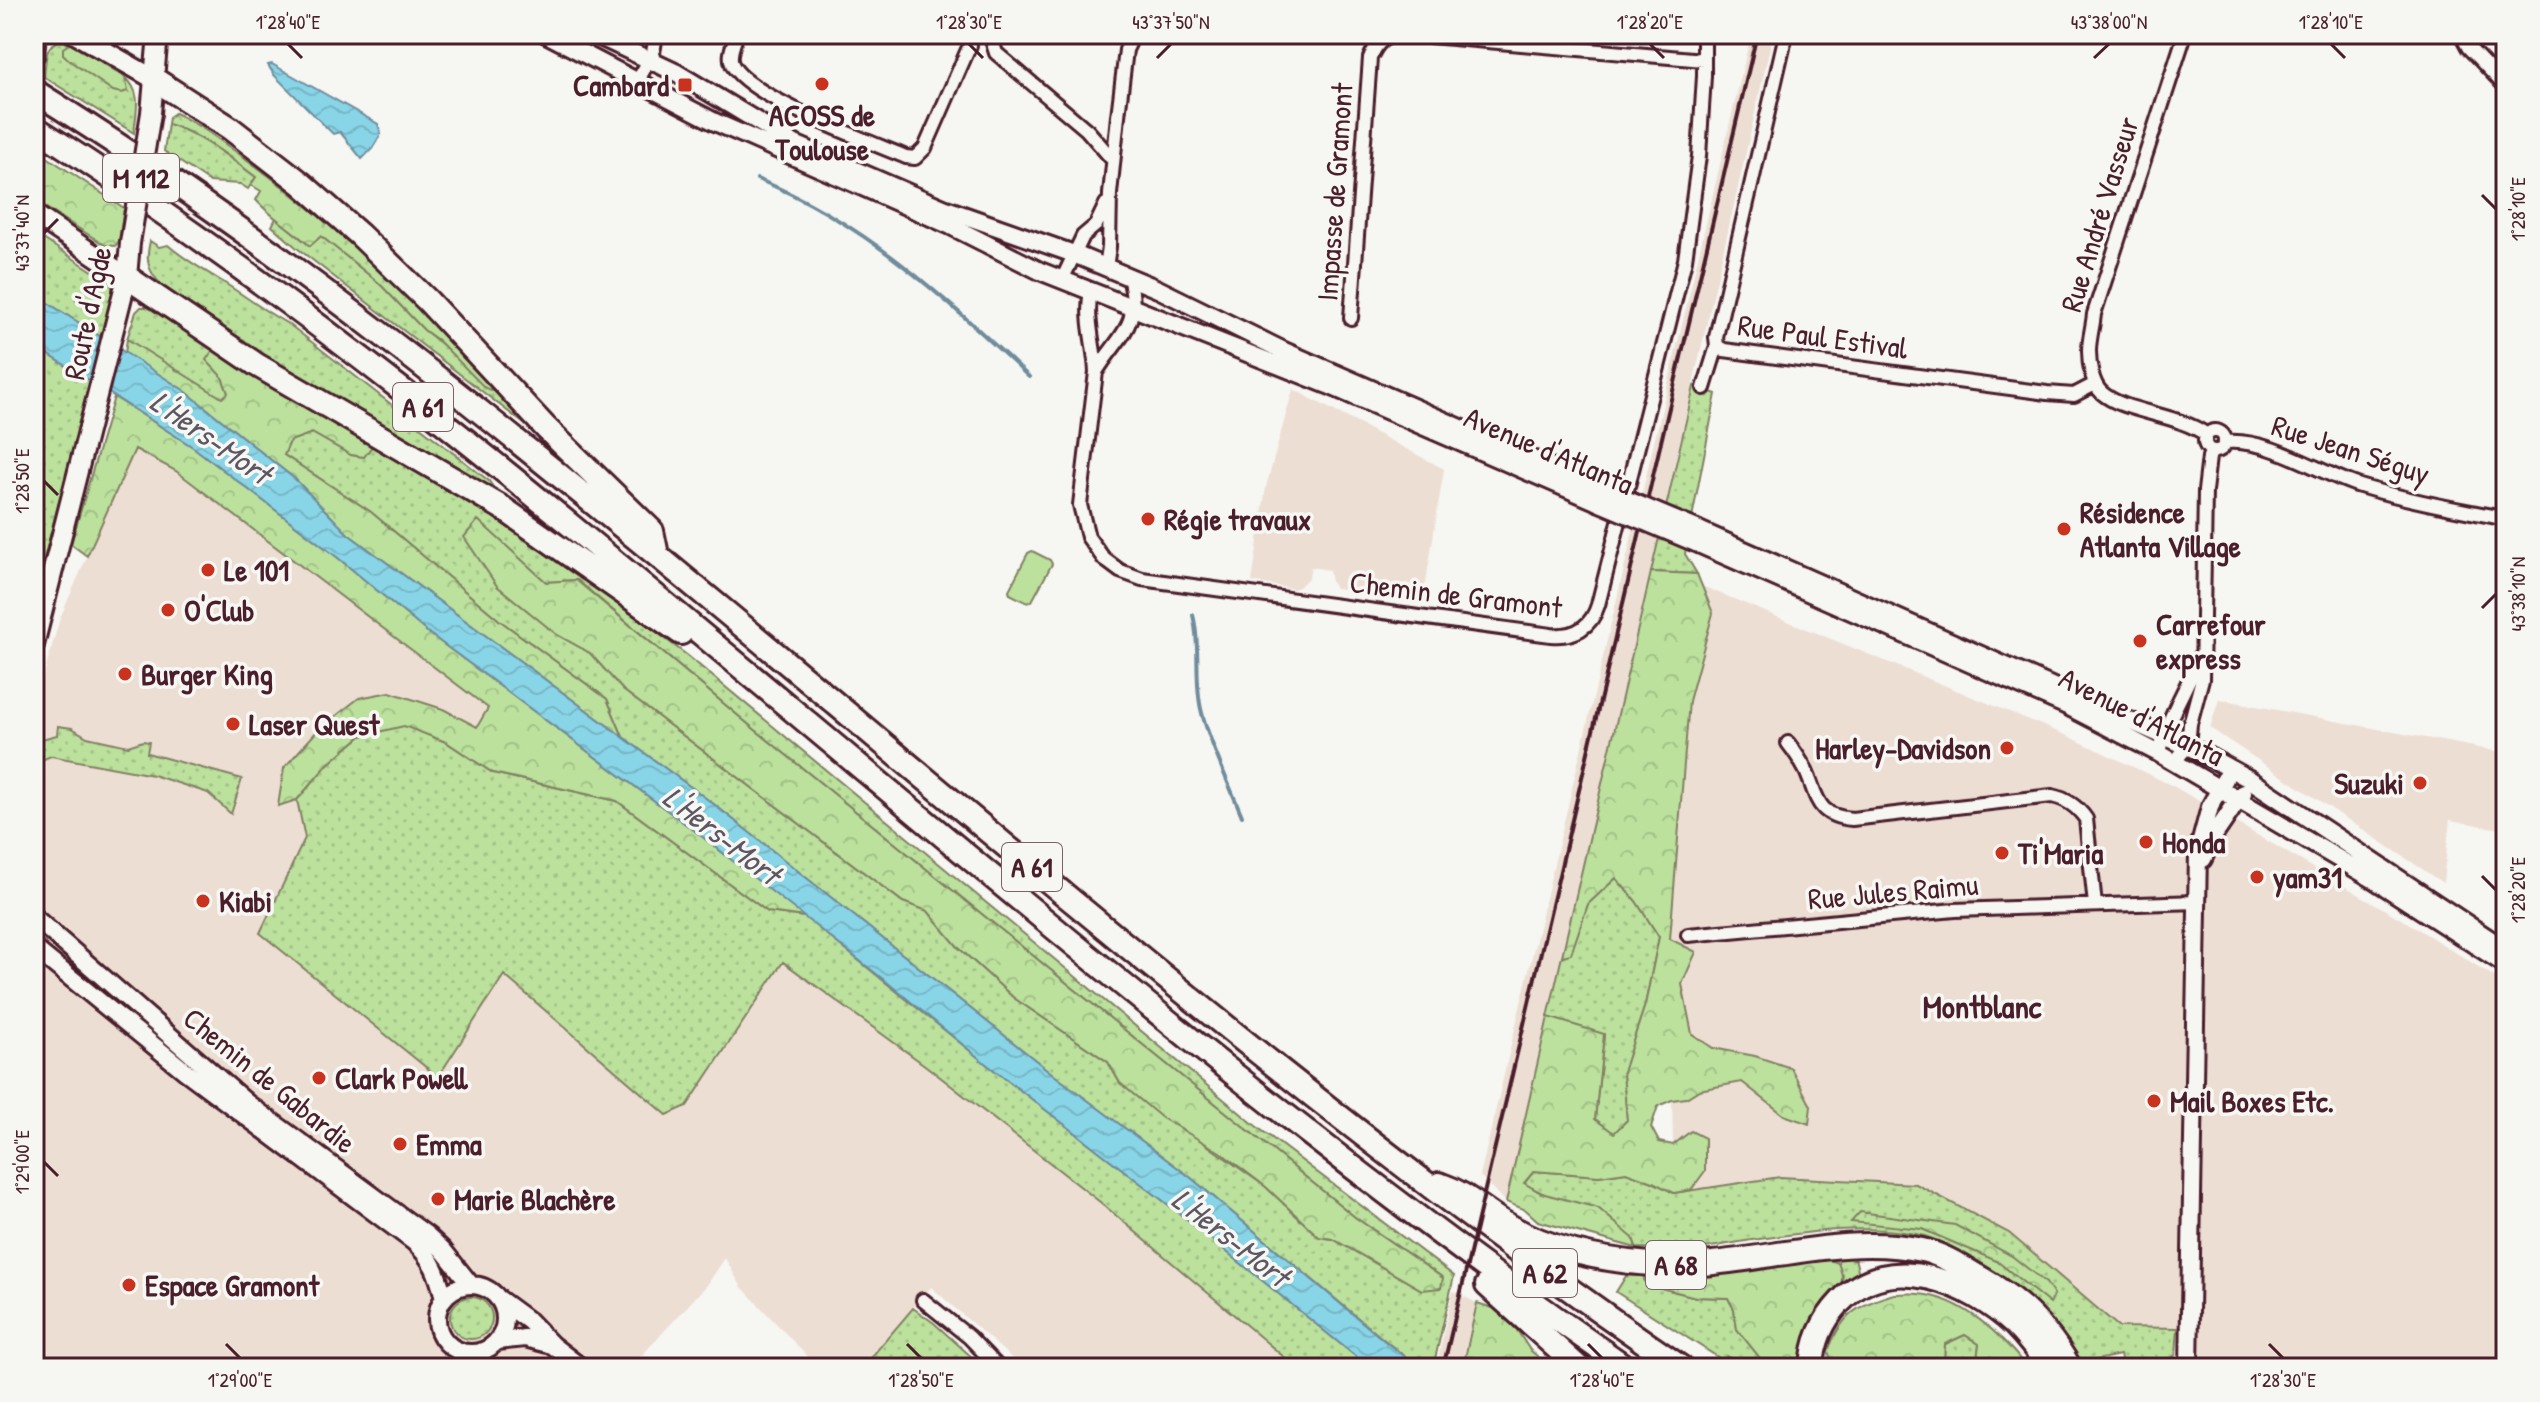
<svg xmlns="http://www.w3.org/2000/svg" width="2540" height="1402" font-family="'Patrick Hand',sans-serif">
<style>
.built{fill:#edded3}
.grass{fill:url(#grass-dots);stroke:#828064;stroke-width:2;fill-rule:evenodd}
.forest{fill:url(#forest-crowns);stroke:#828064;stroke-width:2}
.park{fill:#bbe19c;stroke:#828064;stroke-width:2}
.water{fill:url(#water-waves);stroke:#6f8c9c;stroke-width:2}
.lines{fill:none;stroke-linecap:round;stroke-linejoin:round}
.stream{stroke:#6f8c9c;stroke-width:4}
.street-casing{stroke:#4a1f2b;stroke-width:18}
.secondary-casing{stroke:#4a1f2b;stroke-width:22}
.primary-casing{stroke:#4a1f2b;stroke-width:24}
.highway-casing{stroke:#4a1f2b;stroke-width:28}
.street{stroke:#f6f6f2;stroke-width:12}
.secondary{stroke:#f6f6f2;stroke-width:16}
.primary{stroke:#f6f6f2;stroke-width:18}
.highway{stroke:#f6f6f2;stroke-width:22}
.rail{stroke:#4a1f2b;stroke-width:4}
.secondary-bridge-casing{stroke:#4a1f2b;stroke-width:22;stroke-linecap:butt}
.primary-bridge-casing{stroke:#4a1f2b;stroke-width:24;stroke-linecap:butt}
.secondary-bridge{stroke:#f6f6f2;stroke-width:16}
.primary-bridge{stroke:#f6f6f2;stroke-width:18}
.ticks{fill:none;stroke:#4a1f2b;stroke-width:3}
.poi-dot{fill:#c8321e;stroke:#f6f6f2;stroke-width:3}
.labels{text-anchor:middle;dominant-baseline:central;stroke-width:7;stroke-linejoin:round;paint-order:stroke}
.shield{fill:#f6f6f2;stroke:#7e6067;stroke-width:2}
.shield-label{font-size:28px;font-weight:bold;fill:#4a1f2b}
.poi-label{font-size:30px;font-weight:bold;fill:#4a1f2b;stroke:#f6f6f2;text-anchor:start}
.street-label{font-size:30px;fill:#4a1f2b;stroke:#f6f6f2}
.water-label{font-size:32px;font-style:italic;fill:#5d5663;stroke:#f6f6f2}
.neighbourhood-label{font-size:32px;font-weight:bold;fill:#4a1f2b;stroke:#f6f6f2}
.neatline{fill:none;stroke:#4a1f2b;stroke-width:3}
.ticks-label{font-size:20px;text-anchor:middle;fill:#4a1f2b}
</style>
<defs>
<pattern id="grass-dots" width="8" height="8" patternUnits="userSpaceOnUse" patternTransform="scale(2)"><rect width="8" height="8" fill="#bbe19c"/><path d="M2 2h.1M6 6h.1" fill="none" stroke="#a2c187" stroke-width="1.8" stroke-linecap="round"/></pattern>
<pattern id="forest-crowns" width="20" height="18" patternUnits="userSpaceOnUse" patternTransform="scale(2)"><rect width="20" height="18" fill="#bbe19c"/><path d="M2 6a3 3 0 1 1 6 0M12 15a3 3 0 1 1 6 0" fill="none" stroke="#a2c187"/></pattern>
<pattern id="water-waves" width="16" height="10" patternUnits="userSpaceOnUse" patternTransform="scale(2)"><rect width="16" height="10" fill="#88d5e7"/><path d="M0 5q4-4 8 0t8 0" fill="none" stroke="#77b6c6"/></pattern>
</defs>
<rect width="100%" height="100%" fill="#f6f6f2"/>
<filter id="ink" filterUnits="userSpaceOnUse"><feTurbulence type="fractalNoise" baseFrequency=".0125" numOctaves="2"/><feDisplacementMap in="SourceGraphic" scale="16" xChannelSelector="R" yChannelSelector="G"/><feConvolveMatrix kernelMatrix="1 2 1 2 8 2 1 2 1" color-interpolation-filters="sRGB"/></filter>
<g filter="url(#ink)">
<path class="built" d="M1751 34H1773L1506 1202 1480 1176Z
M1293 389 1444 469 1426 582 1419 600 1335 588 1331 582 1329 570 1311 567 1309 577 1299 587 1293 589 1252 582 1266 487Z
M135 448 176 471 488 708 478 727 443 708 403 696 374 695 307 762 295 789 305 838 260 933 439 1077 504 975 687 1106 782 962 926 1066 1100 1202 1297 1368H1023L931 1287 862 1368H818L741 1286 725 1258 707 1285 630 1368H34V709L60 618Z
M1675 575 2068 736 2173 786 2413 926 2506 984V1368H2198L2199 1329 2119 1327 2009 1233 1674 1193 1669 955Z
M2219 699 2506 753V830L2450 820 2443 883 2210 728Z
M1453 1291 1477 1303 1461 1368H1436Z"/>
<path class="grass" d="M60 41 71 43 67 44 128 91 125 77C143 93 136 112 134 133L44 77C46 62 44 44 60 41Z
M168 124C201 134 228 157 256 177L248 189 240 184 210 182 164 151Z
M276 218 310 246 321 236 379 283 424 330 496 387 537 434 297 248 272 226Z
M34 233 111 283 114 297 103 338 34 294Z
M150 241 159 247 168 245C186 261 206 271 226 284 248 298 267 313 290 325L489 481 493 487 491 489C397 435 302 383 213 321 196 309 166 293 154 276 146 264 147 255 150 241Z
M141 307H152L213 350 207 360 222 377 228 393 222 399 127 339 136 312Z
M34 345 91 382 34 596Z
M1694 386 1716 394 1685 554 1697 574 1651 572Z
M312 433 351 455 364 457 372 446 480 508 594 585 688 656 1256 1126 1454 1276 1433 1368H1420L1388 1343 1190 1177 1054 1075 715 805 623 737 607 699 499 620 371 512 284 455 290 441ZM478 521 546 582 577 580 748 724 1356 1218 1442 1277 1422 1290 1333 1239 1319 1237 1266 1187 1120 1083 1108 1062 1014 998 959 948 928 911 903 902 623 690 590 653 556 634Z
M404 725 446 742 493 773 617 801 768 912 805 917 985 1063 1179 1213 1370 1368H1297L1100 1202 926 1066 783 962 687 1106 667 1115 504 975 438 1077 260 933 305 838 297 800 328 764 361 736Z
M58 726 72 728 87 737 128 746 143 741 149 742 147 753 242 779 231 814 208 793 153 775 51 756 39 761 43 771 34 775V736L36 735 38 740 57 735Z
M1616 878 1636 901 1659 937 1645 1005 1623 1072 1627 1120 1614 1134 1595 1119 1604 1035 1548 1017 1562 956 1571 953 1588 904Z
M1534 1171 1599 1176 1626 1172 1653 1182 1674 1193 1780 1177 1916 1184 2009 1233 2119 1327 2178 1328 2176 1354 2164 1368H2123L2120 1355 2092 1361 2096 1368H2084C2067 1333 2039 1305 2008 1281 1986 1264 1945 1240 1916 1234 1861 1223 1801 1233 1746 1241 1726 1244 1705 1249 1685 1250 1669 1251 1652 1248 1636 1248L1633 1238 1524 1184ZM1922 1229 2012 1256 2050 1303 1997 1261Z
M1854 1254 1859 1274 1840 1288 1843 1275 1822 1257Z
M1626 1276H1645L1644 1281 1650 1285 1696 1297 1728 1298 1734 1309 1737 1329 1768 1368H1742L1727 1356 1724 1361 1616 1292Z
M450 1318a21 21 0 1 1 42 0a21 21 0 1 1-42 0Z
M913 1308 934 1323 984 1368H862Z
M1965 1335 1979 1344 1976 1368H1939L1944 1360 1945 1344Z"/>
<path class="forest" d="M71 43 125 77 128 91 121 93 113 91 70 61 63 54V48Z
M175 113C205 127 230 148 257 167 345 232 421 309 496 387L491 390 485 388 439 341 424 330 379 283 321 236 310 246C293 230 272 218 256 200L261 191 251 185 256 177C228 156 201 134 168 124L169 117Z
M35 149 124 208 119 241 115 246 105 245 40 204 34 196Z
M127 339 222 398 228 393 222 377 206 360 213 350 372 446 364 457 351 455 312 433 290 441 284 455 371 512 499 620 607 699 623 737 348 534 296 480 185 391 125 353Z
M114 397 193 447 337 557 427 632 695 831 805 917 768 912 617 801 493 773 446 742 404 726 361 736 328 764 297 800 278 806 284 768 318 730 359 698 390 692 443 709 477 727 488 708 176 471 135 449 87 556 71 544Z
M478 520 546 582 576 580 748 724 1356 1218 1443 1278 1441 1288 1422 1290 1333 1239 1319 1237 1266 1187 1220 1152 1162 1118 1120 1083 1108 1062 1014 998 959 948 928 911 903 902 623 690 590 653 556 634 497 586 464 537Z
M1651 572 1697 574 1713 613 1689 701 1670 939 1696 952 1682 984 1692 1034 1713 1048 1755 1056 1791 1068 1811 1106 1809 1124 1784 1115 1742 1082 1699 1090 1686 1098 1672 1100 1658 1106 1651 1127 1659 1142 1673 1145 1691 1131 1705 1138V1171L1691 1190 1674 1193 1653 1182 1626 1172 1599 1176 1534 1171 1524 1183 1541 1193 1598 1208 1633 1238 1636 1248 1538 1221 1526 1210 1506 1202 1548 1017 1604 1034 1595 1119 1614 1133 1627 1120 1623 1072 1645 1005 1659 937 1636 901 1616 878 1588 904 1571 954 1562 956Z
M1860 1212 1955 1225 2012 1256 2046 1283 2054 1295 2050 1304 1997 1261 1922 1229 1851 1222Z
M1822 1257 1838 1263C1841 1271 1845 1279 1839 1288 1836 1293 1829 1296 1825 1301 1810 1321 1802 1343 1802 1368H1768L1737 1329 1734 1309 1728 1298 1696 1297 1649 1285 1644 1281 1645 1276H1684Z
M1894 1294C1902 1294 1911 1293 1919 1294 1963 1298 2002 1335 2027 1368H1976L1979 1344 1965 1335 1945 1344 1944 1360 1939 1368H1834L1828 1351C1842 1314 1857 1305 1894 1294Z
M1477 1303 1493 1308 1515 1327 1530 1350 1551 1368H1489L1487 1365 1465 1358Z"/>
<path class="park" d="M1032 551 1050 560 1052 564 1032 601 1028 603 1010 594 1009 590 1028 553Z"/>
<path class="water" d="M272 64 378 124 381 134 372 149 362 159 340 132 333 134 274 75 268 65Z
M34 294 185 391 296 480 348 534 715 805 1054 1075 1190 1177 1387 1343 1420 1368H1370L1179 1213 985 1063 888 983 695 831 427 632 337 557 193 447 34 345Z"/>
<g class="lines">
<path class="stream" d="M757 179C864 221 947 300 1029 377
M1193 615C1201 646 1194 678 1201 709 1208 740 1230 786 1242 816"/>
<defs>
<path id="street" d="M737 34C734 43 728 55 732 64 746 96 870 142 906 157L915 158 925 148 970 45 968 34
M990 34 996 53 1087 130 1113 160
M1407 34 1704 60
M1786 34 1716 337 1717 346 1724 350 2047 393 2074 395 2095 384
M2185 34 2094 314C2093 326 2089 339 2089 351 2089 364 2092 384 2102 393 2125 413 2176 413 2207 435
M2461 34 2468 47 2506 87
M637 82 653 53 656 34
M1106 267 1109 247 1110 194 1118 116 1126 50 1133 35
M1062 280 1083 236 1096 225 1106 204
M1091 292C1085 318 1095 346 1096 372L1080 505 1088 537 1104 559 1120 571 1142 579 1551 635C1574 637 1591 628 1598 605L1685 260 1699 156 1704 76V34
M1351 318 1370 58C1376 45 1381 38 1395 34
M1096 372C1119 334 1142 327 1129 277
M1704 388 1717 346
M2205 441a10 10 0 1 1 20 0a10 10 0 1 1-20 0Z
M2226 442C2269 438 2319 473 2360 486 2408 501 2458 509 2506 519
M1788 743C1795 752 1801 761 1806 771 1818 798 1816 816 1852 819L2052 796C2067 799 2077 806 2086 819L2095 905
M2160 754C2165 719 2187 690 2199 657
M2174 762 2188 746 2190 724 2202 679 2205 491 2209 457 2212 451
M1688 935 1955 910 2198 902
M923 1300 969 1337 999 1368
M460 1351 467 1368
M480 1368 485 1351"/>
<path id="secondary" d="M546 34 715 122 951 226 1040 271 1328 385 1598 502
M594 34 677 73 795 144 946 209 1074 254 1158 289 1282 350 1601 489
M1699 530 2200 752 2249 779 2506 950
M1696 543 2067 706 2160 754 2373 879 2506 965
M2203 859 2215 834 2243 793
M34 917 247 1103 428 1236 443 1250 471 1285
M34 948 185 1071 414 1242C433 1259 438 1275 444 1298
M437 1319a34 34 0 1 1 68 0a34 34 0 1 1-68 0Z
M499 1299 529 1321 552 1345 582 1368
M497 1341 525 1338 552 1345
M2189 1368 2198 852 2210 807 2225 779"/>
<path id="primary" d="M75 34 154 79
M34 55 36 34
M151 113 158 34
M34 214 127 277
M34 645 127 277 130 243"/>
<path id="highway" d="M154 79 230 128 301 183 360 235 427 300 546 428 652 531 657 555
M34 91C280 244 505 429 728 614 1040 873 1347 1140 1682 1368
M34 127C303 298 546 504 790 708 1063 936 1334 1166 1627 1368
M127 277 257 365 501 507 681 633
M1439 1184C1463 1192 1479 1207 1501 1221 1545 1249 1599 1260 1650 1264 1741 1272 1831 1231 1922 1250 1941 1254 1960 1266 1977 1276 2016 1297 2048 1329 2070 1368
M1487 1285 1579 1368
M1812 1368C1813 1342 1822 1321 1840 1302 1889 1248 1970 1283 2015 1325 2028 1338 2039 1353 2049 1368"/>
</defs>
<use href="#street" class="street-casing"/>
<use href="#secondary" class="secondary-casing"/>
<use href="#primary" class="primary-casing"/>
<use href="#highway" class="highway-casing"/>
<use href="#street" class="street"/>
<use href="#secondary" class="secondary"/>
<use href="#primary" class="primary"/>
<use href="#highway" class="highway"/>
<path class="rail" d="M1443 1368 1757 34"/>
<defs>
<path id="secondary-bridge" d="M1601 489 1699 530
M1598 502 1696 543"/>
<path id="primary-bridge" d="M130 243 151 113"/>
</defs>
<use href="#secondary-bridge" class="secondary-bridge-casing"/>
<use href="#primary-bridge" class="primary-bridge-casing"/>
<use href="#secondary-bridge" class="secondary-bridge"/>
<use href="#primary-bridge" class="primary-bridge"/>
</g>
</g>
<path class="ticks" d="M288 44 302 58M969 44 983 58M1650 44 1664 58M2331 44 2345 58M1157 58 1171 44M2094 58 2109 44M2482 195 2496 209M44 233 58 219M44 481 58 495M2482 608 2496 594M2482 876 2496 890M44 1162 58 1176M226 1344 240 1358M907 1344 921 1358M1588 1344 1602 1358M2269 1344 2283 1358"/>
<g class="poi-dot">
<circle cx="822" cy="84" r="8"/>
<rect x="677" y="77" width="16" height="16" rx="4"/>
<circle cx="1148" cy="519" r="8"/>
<circle cx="2064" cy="529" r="8"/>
<circle cx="208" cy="570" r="8"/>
<circle cx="168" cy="610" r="8"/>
<circle cx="2140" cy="641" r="8"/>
<circle cx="125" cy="674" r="8"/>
<circle cx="233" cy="724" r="8"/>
<circle cx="2007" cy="748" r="8"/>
<circle cx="2420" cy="783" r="8"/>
<circle cx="2146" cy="842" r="8"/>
<circle cx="2002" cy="853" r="8"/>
<circle cx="2257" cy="877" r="8"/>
<circle cx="203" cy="901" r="8"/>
<circle cx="319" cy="1078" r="8"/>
<circle cx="2154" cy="1101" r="8"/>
<circle cx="400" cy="1144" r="8"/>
<circle cx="438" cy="1199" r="8"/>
<circle cx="129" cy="1285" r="8"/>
</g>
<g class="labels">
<g class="shield">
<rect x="103" y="154" width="76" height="48" rx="6"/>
<rect x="393" y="383" width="60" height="48" rx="6"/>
<rect x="1002" y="843" width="60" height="48" rx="6"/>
<rect x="1646" y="1241" width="60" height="48" rx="6"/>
<rect x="1513" y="1249" width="64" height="48" rx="6"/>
</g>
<g class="shield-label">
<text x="141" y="178">M 112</text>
<text x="423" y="407">A 61</text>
<text x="1032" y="867">A 61</text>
<text x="1676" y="1265">A 68</text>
<text x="1545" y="1273">A 62</text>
</g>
<g class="poi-label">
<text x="669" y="85" text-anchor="end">Cambard</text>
<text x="822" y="115" text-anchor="middle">ACOSS de<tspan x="822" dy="34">Toulouse</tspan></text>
<text x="2080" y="512">Résidence<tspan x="2080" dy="34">Atlanta Village</tspan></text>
<text x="1164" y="519">Régie travaux</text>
<text x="224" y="570">Le 101</text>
<text x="184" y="610">O'Club</text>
<text x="2156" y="624">Carrefour<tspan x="2156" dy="34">express</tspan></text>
<text x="141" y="674">Burger King</text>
<text x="249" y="724">Laser Quest</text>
<text x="1991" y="748" text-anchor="end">Harley-Davidson</text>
<text x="2404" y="783" text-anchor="end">Suzuki</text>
<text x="2162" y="842">Honda</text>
<text x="2018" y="853">Ti'Maria</text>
<text x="2273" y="877">yam31</text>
<text x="219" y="901">Kiabi</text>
<text x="335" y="1078">Clark Powell</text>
<text x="2170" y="1101">Mail Boxes Etc.</text>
<text x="416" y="1144">Emma</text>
<text x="454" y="1199">Marie Blachère</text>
<text x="145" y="1285">Espace Gramont</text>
</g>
<g class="street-label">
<text transform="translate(1334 192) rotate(-86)">Impasse de Gramont</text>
<text transform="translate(2099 214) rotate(-73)">Rue André Vasseur</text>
<text transform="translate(87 313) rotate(-78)">Route d'Agde</text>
<text transform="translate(1823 336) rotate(8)">Rue Paul Estival</text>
<text transform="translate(2351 449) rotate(18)">Rue Jean Séguy</text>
<text transform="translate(1549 450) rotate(23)">Avenue d'Atlanta</text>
<text transform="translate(1456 594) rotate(7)">Chemin de Gramont</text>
<text transform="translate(2142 716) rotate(27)">Avenue d'Atlanta</text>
<text transform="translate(1893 891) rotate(-5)">Rue Jules Raimu</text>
<text transform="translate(270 1080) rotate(39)">Chemin de Gabardie</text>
</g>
<g class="water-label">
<text transform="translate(211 437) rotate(35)">L'Hers-Mort</text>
<text transform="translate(722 835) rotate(38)">L'Hers-Mort</text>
<text transform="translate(1231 1237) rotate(38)">L'Hers-Mort</text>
</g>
<g class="neighbourhood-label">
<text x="1982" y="1006">Montblanc</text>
</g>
</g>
<rect width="2540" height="1402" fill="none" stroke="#f6f6f2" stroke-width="88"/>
<rect x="44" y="44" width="2452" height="1314" class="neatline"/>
<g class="ticks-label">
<text x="288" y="29">1°28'40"E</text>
<text x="969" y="29">1°28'30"E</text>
<text x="1171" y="29">43°37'50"N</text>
<text x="1650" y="29">1°28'20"E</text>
<text x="2109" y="29">43°38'00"N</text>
<text x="2331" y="29">1°28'10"E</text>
<text transform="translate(2518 209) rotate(-90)" y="7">1°28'10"E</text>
<text transform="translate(22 233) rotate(-90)" y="7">43°37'40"N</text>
<text transform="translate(22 481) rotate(-90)" y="7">1°28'50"E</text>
<text transform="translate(2518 594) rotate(-90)" y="7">43°38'10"N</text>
<text transform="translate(2518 890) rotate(-90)" y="7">1°28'20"E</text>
<text transform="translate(22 1162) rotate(-90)" y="7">1°29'00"E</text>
<text x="240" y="1387">1°29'00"E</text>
<text x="921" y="1387">1°28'50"E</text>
<text x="1602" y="1387">1°28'40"E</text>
<text x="2283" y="1387">1°28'30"E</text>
</g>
</svg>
